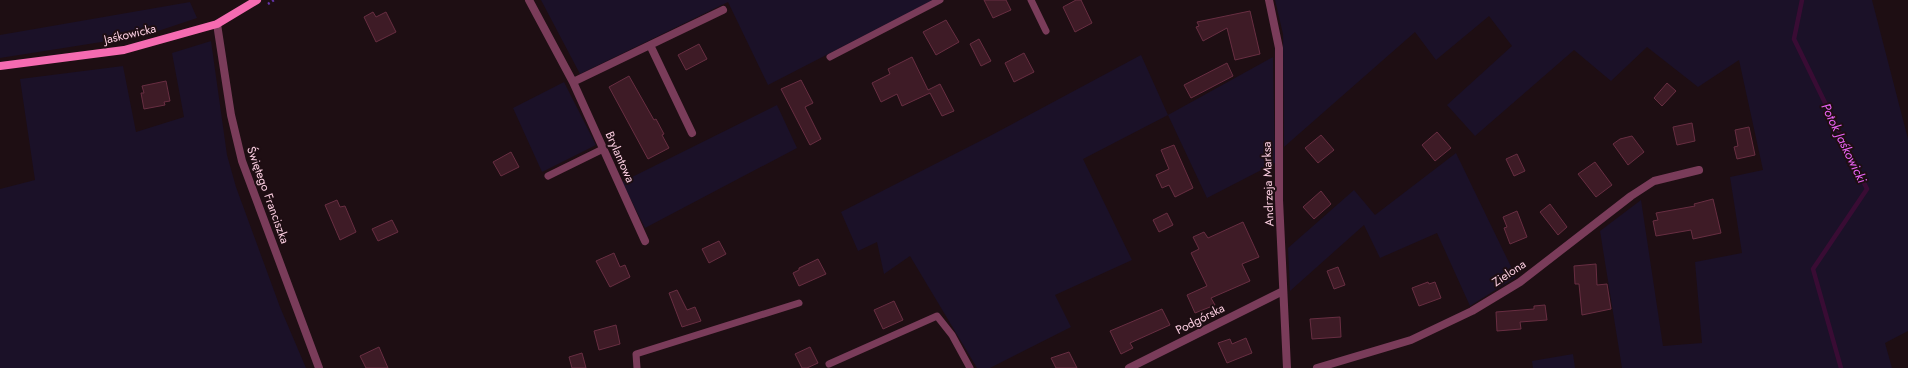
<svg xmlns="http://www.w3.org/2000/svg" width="1908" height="368" font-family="Jost,sans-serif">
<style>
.green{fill:#1b1128}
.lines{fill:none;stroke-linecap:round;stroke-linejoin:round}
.stream{stroke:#390c34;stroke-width:4.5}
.building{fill:#3e1b26;stroke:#682e42}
.path{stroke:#6435a8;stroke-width:2.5;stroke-dasharray:2 3;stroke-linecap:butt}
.lane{stroke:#7a3c5a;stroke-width:7}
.street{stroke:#7a3c5a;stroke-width:8}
.secondary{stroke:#f56bb1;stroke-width:8}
.labels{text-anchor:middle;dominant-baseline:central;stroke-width:4;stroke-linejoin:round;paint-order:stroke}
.street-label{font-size:12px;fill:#fccee1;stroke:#1e0e13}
.water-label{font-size:13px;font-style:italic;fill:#eb63f5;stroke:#1e0e13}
</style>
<rect width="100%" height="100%" fill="#1e0e13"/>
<path class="green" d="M541 0H933L768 85 728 2 580 74Z
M1275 0H1872L1908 139V331L1885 343 1892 368H1622L1600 231 1641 200 1663 346 1702 343 1695 262 1742 253 1730 177 1763 170 1739 60 1698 87 1647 47 1611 81 1574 50 1475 136 1447 105 1512 46 1489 16 1436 60 1415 32 1284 147 1283 34Z
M190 2 197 18 146 35 0 58V35Z
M211 41 227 155 236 187 280 307 306 368H0V189L35 180 20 79 123 66 136 132 184 117 172 53Z
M1141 55 1168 115 1273 57 1275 163 1207 198 1168 115 1083 159 1132 260 1055 295 1071 327 990 368H977L910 256 884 274 877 242 858 251 841 212 988 137Z
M564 82 596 145 542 172 513 108Z
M777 105 797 148 645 228 622 182Z
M1456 153 1516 277 1470 306 1437 233 1380 258 1364 225 1290 291 1288 248 1354 190 1375 215Z
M1573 354 1575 368H1533L1532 361Z"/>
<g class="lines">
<path class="stream" d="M1802 0 1794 39 1867 189 1813 269 1841 368"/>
</g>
<path class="building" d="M984 0H1006L1011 10 993 18Z
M1076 0H1081L1092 23 1075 32 1063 7Z
M1250 11 1260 54 1235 60 1227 28 1203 41 1196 27 1199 26 1197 22Z
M373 12 376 17 386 12 396 32 376 42 364 17Z
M946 20 959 42 936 55 923 32Z
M979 39 991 61 981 66 970 44Z
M699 44 707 59 686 70 678 55Z
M1024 53 1034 72 1014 82 1005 63Z
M912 57 928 90 940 84 954 111 942 116 930 93 902 106 897 94 881 102 872 83 890 74 888 69Z
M1227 63 1233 76 1191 98 1184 85Z
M629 76 654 120 656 119 664 134 662 135 669 148 648 159 609 87Z
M801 80 813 103 805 107 821 139 810 145 781 89Z
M166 81 170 101 164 102 165 105 144 109 141 93H144L142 86Z
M1667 83 1676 91 1662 106 1654 98Z
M1692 123 1695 141 1677 145 1673 127Z
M1749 127 1755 155 1737 159 1734 147 1738 146 1735 130Z
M1437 132 1451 148 1435 161 1422 145Z
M1321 135 1334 150 1318 163 1305 148Z
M1632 136 1644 152 1628 165 1613 144 1620 139Z
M1174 145 1193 188 1175 197 1169 185 1162 188 1156 175 1169 169 1161 150Z
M511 152 519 167 501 176 493 162Z
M1517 154 1525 171 1514 176 1506 159Z
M1595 162 1612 185 1596 197 1578 174Z
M1321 191 1331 204 1314 219 1303 207Z
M1713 199 1721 233 1693 239 1691 230 1656 236 1653 221 1658 220 1656 213 1695 206 1694 204Z
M337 200 340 207 345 206 356 232 340 240 325 205Z
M1550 204 1567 227 1558 235 1540 212Z
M1517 211 1527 237 1510 244 1504 228 1507 227 1503 217Z
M1167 213 1173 225 1159 232 1153 220Z
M392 220 398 232 378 241 372 229Z
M1243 222 1259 257 1242 264 1250 281 1211 298 1215 305 1195 313 1187 295 1207 286 1191 253 1199 249 1193 237 1204 232 1208 238Z
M719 241 726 254 709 263 702 249Z
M614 253 620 267 625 265 630 277 610 287 596 261Z
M818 259 826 274 799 286 793 273 799 270V268Z
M1596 264 1597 285 1607 284 1611 309 1582 315 1579 284H1575L1574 266Z
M1338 267 1345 285 1334 289 1327 271Z
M1428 282 1429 284 1435 282 1441 298 1419 306 1412 288Z
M677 290 687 310 695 307 701 321 682 327 669 293Z
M894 301 903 320 883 329 874 310Z
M1545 305 1547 320 1520 322 1521 329 1497 331 1496 312 1534 309V306Z
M1162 309 1170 325 1130 343 1133 348 1121 354 1110 331Z
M1340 317 1341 337 1312 339 1310 319Z
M616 325 620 344 599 350 594 331Z
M1246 338 1252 353 1227 363 1218 343 1230 339 1232 344Z
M379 347 388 368H366L360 356Z
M810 347 818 363 807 368H802L795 354Z
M1069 352 1077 368H1056L1051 358Z
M582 353 586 368H572L569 357Z"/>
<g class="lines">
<path class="path" d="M268 4 274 0"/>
<path class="lane" d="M1031 0 1046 31
M830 57 940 0
M548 176 603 149
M829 364 937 316 952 335 970 368
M637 368 636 354 799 303"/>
<path class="street" d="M529 0 573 82 645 241
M1269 0 1279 48V200L1287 368
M217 24 231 115 242 161 319 368
M650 45 692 133
M573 82 723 10
M1129 368 1283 291
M1317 368 1411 340 1472 311 1520 282 1631 196 1654 181 1699 170"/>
<path class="secondary" d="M0 66 124 50 217 24 257 0"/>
</g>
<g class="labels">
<g class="street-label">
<text transform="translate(130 34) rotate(-13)">Jaśkowicka</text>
<text transform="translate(620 157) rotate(66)">Brylantowa</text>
<text transform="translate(1268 184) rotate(-92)">Andrzeja Marksa</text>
<text transform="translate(268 195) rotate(70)">Świętego Franciszka</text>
<text transform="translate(1509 273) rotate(-34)">Zielona</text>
<text transform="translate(1200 319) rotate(-27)">Podgórska</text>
</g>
<g class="water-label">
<text transform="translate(1844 143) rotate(64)">Potok Jaśkowicki</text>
</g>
</g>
</svg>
